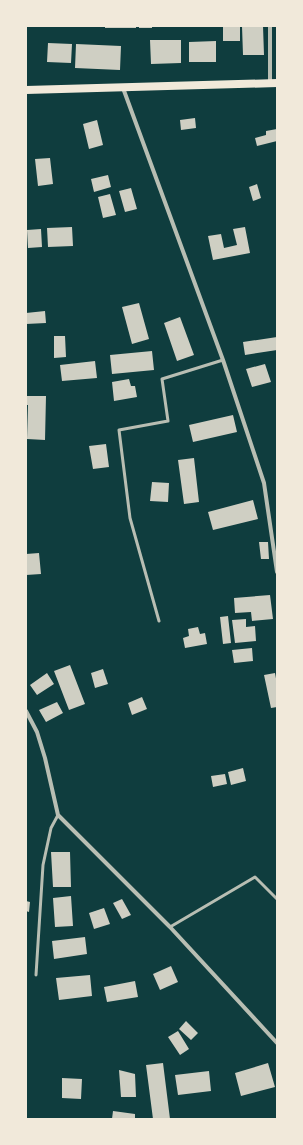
<svg xmlns="http://www.w3.org/2000/svg" width="303" height="1145" font-family="'DM Sans',sans-serif">
<style>
.building{fill:#cfcfc3}
.lines{fill:none;stroke-linecap:round;stroke-linejoin:round}
.service{stroke:#b8beb3;stroke-width:3}
.minor{stroke:#b8beb3;stroke-width:4}
.secondary{stroke:#f1e9da;stroke-width:8}
</style>
<rect width="100%" height="100%" fill="#0f3d3e"/>
<path class="building" d="M105 26H136V28H105Z
M139 26H152V28H139Z
M223 26H240V41H223Z
M242 26H263L264 55H243Z
M150 40H181V63L151 64Z
M216 41V62H189V42Z
M48 43 72 44 71 63 47 62Z
M76 44 121 46 120 70 75 68Z
M195 118 196 128 181 130 180 120Z
M97 120 103 145 89 149 83 124Z
M277 129V141L257 146 255 138 266 135V131Z
M50 158 53 184 38 186 35 159Z
M108 175 111 187 94 192 91 179Z
M257 184 261 198 253 201 249 187Z
M131 188 137 209 125 212 119 191Z
M110 194 116 215 103 218 98 197Z
M72 227 73 246 48 247 47 228Z
M245 227 250 253 213 260 208 236 221 234 224 248 237 245 233 229Z
M41 229 42 247 28 248 27 230Z
M139 303 149 339 132 344 122 307Z
M45 311 46 323 26 324V313Z
M180 317 194 355 177 361 164 323Z
M54 336H65L66 357 54 358Z
M277 337V350L245 355 243 342Z
M152 351 154 370 112 374 110 355Z
M95 361 97 378 62 381 60 365Z
M265 364 271 382 252 387 246 369Z
M129 379 131 386H135L137 397 114 401 112 382Z
M26 396H46L45 440 27 439 28 405H26Z
M233 415 237 432 193 442 189 425Z
M106 444 109 467 93 469 89 446Z
M194 458 199 502 184 504 178 460Z
M152 482 169 483 168 502 150 501Z
M253 500 258 519 213 530 208 512Z
M259 542H268L269 559H261Z
M39 553 41 574 26 575V554Z
M270 595 273 619 252 621 251 612 235 613 234 598Z
M228 616 231 643 223 644 220 617Z
M246 619V627L255 626 256 641 235 643 232 620Z
M198 627 200 634 205 633 207 644 185 648 183 638 189 636 188 629Z
M252 648 253 661 234 663 232 650Z
M70 665 85 704 69 710 54 671Z
M103 669 108 684 95 688 91 673Z
M47 673 54 684 37 695 30 685Z
M275 673 277 684V707L271 708 264 675Z
M142 697 147 709 132 715 128 703Z
M57 702 63 713 46 722 39 710Z
M243 768 246 781 231 785 228 772Z
M225 774 227 784 213 787 211 776Z
M51 852H70L71 887H53Z
M71 896 73 926 55 927 53 898Z
M122 899 131 915 122 919 113 903Z
M26 901 30 902 29 912 26 911Z
M104 908 110 924 94 929 89 913Z
M85 937 87 954 54 959 52 941Z
M171 966 178 982 160 990 153 974Z
M90 975 92 996 59 1000 56 978Z
M135 981 138 997 107 1002 104 987Z
M186 1021 198 1033 191 1040 179 1029Z
M178 1031 189 1049 180 1055 168 1037Z
M163 1063 170 1119H153L146 1065Z
M268 1063 275 1087 241 1096 235 1073Z
M119 1070 135 1074 136 1097H121Z
M209 1071 211 1091 178 1095 175 1075Z
M62 1078 82 1079 81 1099 62 1098Z
M113 1111 135 1114V1119H112Z"/>
<g class="lines">
<path class="service" d="M159 621 130 518 119 430 168 421 162 379 223 360
M170 927 255 877 277 899
M36 975 43 865 51 828 58 815"/>
<path class="minor" d="M270 26V83
M123 88 223 360 264 483 277 572
M26 711 37 732 45 758 58 815 170 927 277 1043"/>
<path class="secondary" d="M26 90 277 83"/>
</g>
<rect width="303" height="1145" fill="none" stroke="#f1e9da" stroke-width="54"/>
</svg>
